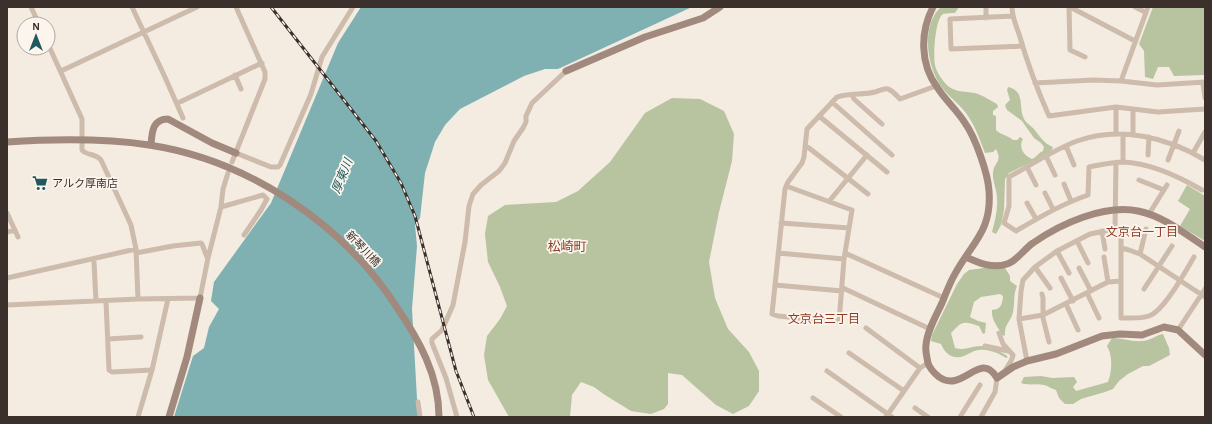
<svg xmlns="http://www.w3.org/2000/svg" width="1212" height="424" font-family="'Alegreya Sans','Noto Sans JP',sans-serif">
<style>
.green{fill:#b8c4a0}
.water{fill:#7fb0b2}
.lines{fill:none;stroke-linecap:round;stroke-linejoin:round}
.street{stroke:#cdbbac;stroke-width:5}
.secondary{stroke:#a18a7d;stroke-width:7}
.rail-casing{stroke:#3b302b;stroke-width:3}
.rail{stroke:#fbf5ee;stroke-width:1.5;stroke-dasharray:4.5;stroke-linecap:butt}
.labels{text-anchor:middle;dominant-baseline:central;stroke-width:3.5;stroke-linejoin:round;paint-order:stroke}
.poi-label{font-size:11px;fill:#3b302b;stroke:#fbf5ee;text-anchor:start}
.street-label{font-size:11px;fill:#3b302b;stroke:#fbf5ee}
.water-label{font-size:12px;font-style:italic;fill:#1f5a5e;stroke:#fbf5ee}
.neighbourhood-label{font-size:12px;fill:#8c3b22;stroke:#fbf5ee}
.quarter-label{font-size:13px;fill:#8c3b22;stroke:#fbf5ee}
</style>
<rect width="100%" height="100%" fill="#f4ebe1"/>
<path class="green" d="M941 7 949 8 959 7 955 13C952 13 946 13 943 14 935 19 933 56 935 65 936 72 945 85 951 88 959 93 969 91 978 94 984 96 991 101 997 104L998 107 993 111V115L996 116V130C1001 135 1007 135 1013 140H1017L1020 137 1023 139C1018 147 1024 156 1032 159 1037 157 1038 153 1043 151L1044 147 1041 143 1034 138 1022 121 1007 110 1005 105 1010 100 1007 90 1008 87C1026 91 1018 108 1024 119 1026 123 1030 125 1033 128 1039 135 1044 144 1053 147L1051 152 1009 173 1005 179 1004 210 1001 225 996 234 992 232C995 221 998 209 997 198 997 190 992 180 993 173 994 161 1003 163 996 149L993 152 985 153C980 140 976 128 968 116 962 106 951 99 943 89 927 69 920 26 941 7Z
M1153 7H1205V75L1174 76 1169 67H1158L1153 79 1145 77 1144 51 1139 44Z
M672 98 700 99 724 111 734 134 732 161 719 212 709 262 715 298 728 329 749 352 759 371V391L749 406 733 414 716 405 682 375 668 373V404L664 409 651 414 631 411 605 395 594 387 581 382 572 395 570 417H509L488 380 484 355 487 336 500 319 507 306 500 287 488 262 485 234 488 216 505 205 556 202 578 191 610 162 645 113Z
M1187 185 1205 196V241L1180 226 1190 209 1178 201Z
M984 268H1005L1010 276V281L1017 286C1013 295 1015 303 1013 312 1011 322 1004 324 1005 335L1003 336C998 327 991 320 992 310 1001 309 1002 305 1003 296L1000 294 981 297 974 302 970 317 978 321 986 323 985 333 983 334 979 326C962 321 963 321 951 333L955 348C966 351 970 346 981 346 988 346 1003 352 1008 357L1006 358C998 353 989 349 979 350 972 351 969 354 964 356 953 360 945 354 941 344L931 341 932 335 957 284 964 274 969 270Z
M1163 334 1169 348 1170 355 1149 366H1143L1128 374 1119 381 1113 389 1105 392 1081 399 1073 404H1065L1059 398 1056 390C1052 389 1048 386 1044 385 1036 383 1029 386 1021 383L1024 377 1041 376 1052 378 1074 377 1077 382 1073 387 1076 391 1108 382C1112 371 1113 356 1107 346L1112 338C1122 338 1132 342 1142 341 1150 341 1156 335 1163 334Z"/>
<path class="water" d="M361 7H692L558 69H545L524 76 460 109 445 125 435 142 425 173 420 218 415 225 417 246 412 309 418 417H174L193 356 204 348 209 327 219 309 211 301 214 282 271 203 338 43Z"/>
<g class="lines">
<path class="street" d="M31 7 39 24
M132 7 164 75 183 118
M986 7V18
M1012 7C1012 16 1016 26 1019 34 1027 62 1037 89 1049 116L1116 107 1158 112 1205 109
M1069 7 1070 50 1085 57
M1070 7 1135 41
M1135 7 1145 12
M1013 16 950 19 951 49 1022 46
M48 44 82 119V150C87 156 96 153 101 160L131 225 136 249 138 299
M61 71 197 7
M235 75 241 89
M1121 81 1148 7
M1035 83 1093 80 1121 81 1157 85 1205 82
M1203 83 1205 98
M852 95 854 99 882 124
M180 102 262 63
M832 102 892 155
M1116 107V134
M819 116 887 172
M1133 135V109
M805 146 809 148 868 194
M1066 146 1074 165
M236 153 271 167H278L280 165 311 94 322 57 353 7
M1193 153 1205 132
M1148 155 1149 137
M1046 156 1055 175
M1168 160 1179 131
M232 162 265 79V72L236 7
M1123 162V134
M1027 167 1036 185
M1139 180 1164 190
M1064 184 1071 201
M786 186 852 210 844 259 839 322 778 316 772 314 785 189 788 182 802 163 804 157 807 129 837 97C849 93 863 95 875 92 879 91 884 88 888 89 892 90 897 96 900 99L936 86
M1202 190C1178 176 1151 163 1123 162 1112 162 1100 165 1089 167L1088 195C1062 204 1040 217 1016 231L1004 223 1009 206V177C1031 165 1053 150 1077 141 1120 126 1167 137 1205 160
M1045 193 1053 209
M830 202 831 199 867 155
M1027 203 1036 219
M221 207 263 195 267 199 261 210 244 235
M7 213 18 237
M1149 214 1167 185
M781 223 849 228
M1121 229V318C1131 318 1140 319 1149 316 1164 311 1185 272 1194 257
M1102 231 1105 249
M7 232 15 230
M1077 241 1088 263
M1121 248 1129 250 1140 254 1205 297
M1057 251 1069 273
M136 253 173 246 201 243 202 244 207 257
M778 253 844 259
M845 253 944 298
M1140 254 1146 229
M1104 257 1108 282
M94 262 96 301
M1035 267 1050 288
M1079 268 1091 291
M7 278 136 249
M1061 278 1073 301
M775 285 842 291
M843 288 930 329
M1144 289 1172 246
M1087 293 1099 318
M1042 294 1043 298V318L1049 342
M106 301 109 370 112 372 152 370
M1066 304 1078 330
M7 305 138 299 200 298 208 258 221 207 223 189 228 173
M1019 319 1043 315 1108 282 1121 281
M866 328 920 368
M1178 330 1205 289
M999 333 1003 344 1013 355C1012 363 1006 366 1004 374
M108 339 141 337
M985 346 1008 351
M849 353 904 391
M1027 361 1019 319 1021 291 1023 280 1035 267 1057 251 1090 234 1115 229 1116 163
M827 371 892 417
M813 398 841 417
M418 402 420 417
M915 408 928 417
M138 417 152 370 168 299
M457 417 446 378 432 343V339L442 330 453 305 465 242 469 206 473 194 481 185 499 171 505 163 514 141 523 128 526 122V116L532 103 566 71
M886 417 920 368 928 363
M960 417 980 385
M981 417 995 392 997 378"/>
<path class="secondary" d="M933 7C920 32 920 64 937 87 945 100 957 110 965 123 975 137 988 173 989 191 992 230 973 242 956 272 950 282 946 293 942 303 936 316 927 331 926 345 925 350 927 358 928 363 930 369 934 373 939 377 963 394 980 349 997 378L1013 367 1027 361 1056 354 1102 336 1120 334 1142 335 1164 327 1178 330 1205 355
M566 71 645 37 703 18 720 7
M7 142C54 139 102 138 149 145 248 160 342 223 396 306 419 340 439 375 439 417
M151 145C152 133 152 119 168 119L212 143 236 153
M966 257C979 263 993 269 1007 264 1017 261 1024 249 1033 243 1060 224 1104 204 1138 211 1163 216 1184 233 1205 247
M169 417 187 357 200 298"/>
<defs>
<path id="rail" d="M271 7 376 141 401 183 415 216 456 371 474 417"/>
</defs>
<use href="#rail" class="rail-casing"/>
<use href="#rail" class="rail"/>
</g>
<defs>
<symbol id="supermarket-bare" viewBox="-9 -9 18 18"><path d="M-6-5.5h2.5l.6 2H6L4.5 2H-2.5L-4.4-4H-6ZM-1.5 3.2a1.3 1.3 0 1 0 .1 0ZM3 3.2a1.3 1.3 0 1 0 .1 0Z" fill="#1f5a5e" stroke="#fbf5ee" stroke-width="2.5" paint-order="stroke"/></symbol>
</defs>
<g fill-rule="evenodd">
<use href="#supermarket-bare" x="29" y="172" width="22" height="22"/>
</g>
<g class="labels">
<g class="poi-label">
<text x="52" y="183">アルク厚南店</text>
</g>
<g class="street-label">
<text transform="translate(363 249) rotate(46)">新琴川橋</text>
</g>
<g class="water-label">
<text transform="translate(342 176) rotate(-68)">厚東川</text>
</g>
<g class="neighbourhood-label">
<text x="1142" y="232">文京台一丁目</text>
<text x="824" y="319">文京台三丁目</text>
</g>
<g class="quarter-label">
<text x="567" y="247">松崎町</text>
</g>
</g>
<rect width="1212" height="424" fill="none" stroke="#3b302b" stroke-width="16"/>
<g transform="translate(36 36)"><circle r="19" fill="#fbf5ee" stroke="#aea6a0"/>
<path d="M0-3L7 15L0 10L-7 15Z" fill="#1f5a5e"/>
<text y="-6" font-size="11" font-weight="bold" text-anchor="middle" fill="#3b302b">N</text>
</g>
</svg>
